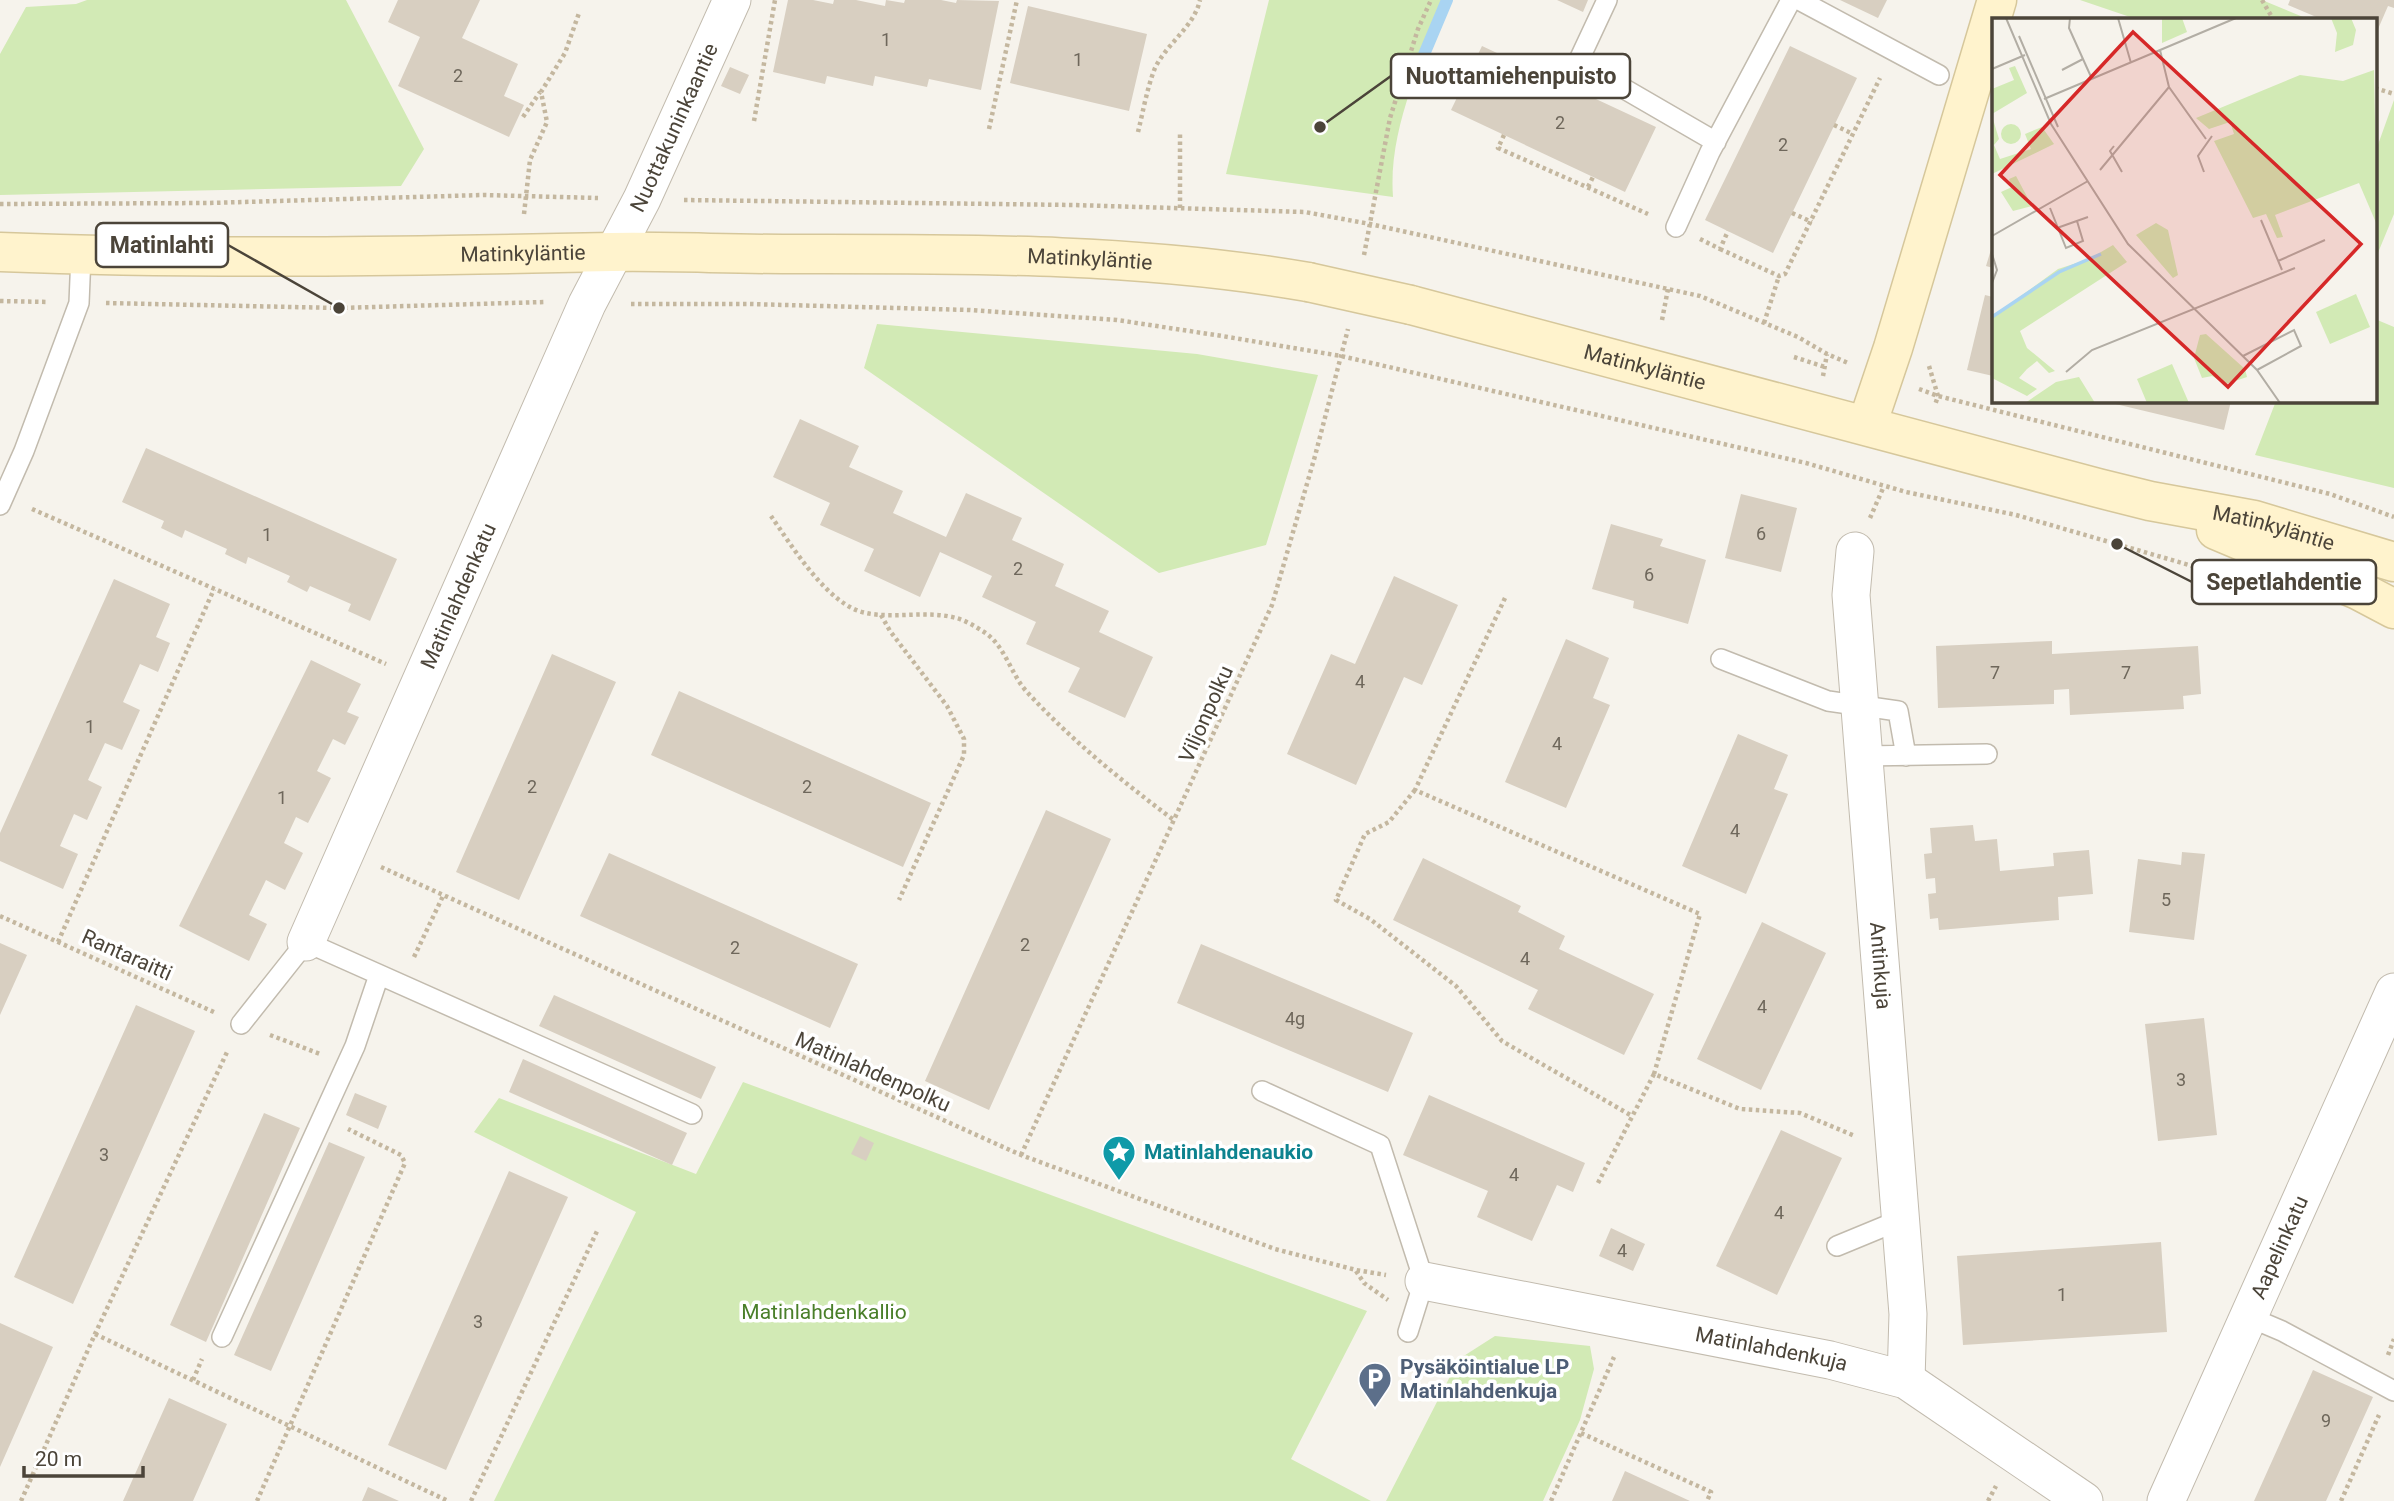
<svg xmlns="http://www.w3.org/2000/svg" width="2394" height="1501" font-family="Roboto,sans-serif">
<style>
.green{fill:#d2eab5}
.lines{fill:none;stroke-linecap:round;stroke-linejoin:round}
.stream{stroke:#a9d4f2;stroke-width:12}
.building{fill:#d8cfc1}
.lane-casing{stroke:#c2bbae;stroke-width:22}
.street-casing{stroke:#c2bbae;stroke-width:39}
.secondary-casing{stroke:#d6c79b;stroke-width:41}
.path{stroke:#c4b79f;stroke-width:4.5;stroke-dasharray:3.5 3.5;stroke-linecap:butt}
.lane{stroke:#fff;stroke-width:19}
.street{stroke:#fff;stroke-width:37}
.secondary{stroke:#fff3cd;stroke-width:38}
.secondary-bridge-casing{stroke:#d6c79b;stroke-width:41;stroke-linecap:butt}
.secondary-bridge{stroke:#fff3cd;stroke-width:38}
.labels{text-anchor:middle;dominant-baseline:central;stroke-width:7;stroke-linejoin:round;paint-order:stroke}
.number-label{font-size:18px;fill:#6e675b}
.street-label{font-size:21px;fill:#4b4439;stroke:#fff}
.culture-label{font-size:21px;font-weight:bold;fill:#0d838f;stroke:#fff;text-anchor:start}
.park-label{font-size:21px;fill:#4a7f2a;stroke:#fff}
.service-label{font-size:21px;font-weight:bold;fill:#4e5e75;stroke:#fff;text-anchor:start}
.inset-river{fill:none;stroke:#a9d4f2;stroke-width:3.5}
.inset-road{fill:none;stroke:#b2ada4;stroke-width:2}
.view{fill:#d62828;fill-opacity:0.15;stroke:#d62828;stroke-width:3.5}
.inset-edge{fill:none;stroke:#4b4439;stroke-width:3.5}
.leader{fill:none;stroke:#4b4439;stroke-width:2.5}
.callout-dot{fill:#4b4439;stroke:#fff;stroke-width:2.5}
.callout{fill:#fff;stroke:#4b4439;stroke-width:2.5}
.callout-label{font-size:23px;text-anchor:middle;font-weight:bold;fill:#4b4439}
</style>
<rect width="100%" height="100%" fill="#f6f3ec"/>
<path class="green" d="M87 0H346L424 149 401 186 0 195V54L26 7 76 4Z
M1269 0H1447C1421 61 1388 130 1393 197L1226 174Z
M2080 0H2262L2308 19H2136Z
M2394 100V214L2375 260V153Z
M2375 319 2394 327V488L2255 455 2276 401H2375Z
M877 324 1197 354 1318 375 1266 545 1159 573 864 368Z
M743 1082 1367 1311 1291 1459 1371 1501H494L636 1212 474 1132 499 1098 696 1174Z
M1495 1336 1590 1346 1594 1369 1580 1420 1543 1501H1386L1459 1359Z"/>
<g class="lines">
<path class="stream" d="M1412 83 1447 0"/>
</g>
<path class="building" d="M398 0H480L462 38 518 64 504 96 524 105 509 137 398 86 420 37 388 22Z
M788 0H813L833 4 834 0H856L885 6 886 0 904 3 905 0H941L956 3 957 0 999 1 981 90 929 79 927 87 875 76 873 86 827 76 825 84 773 72Z
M1557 0H1588L1583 12Z
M1840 0H1887L1878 18Z
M2290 0H2394V8L2388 6 2375 36V19H2321L2288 5Z
M1028 6 1147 34 1129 111 1010 83Z
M1482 46 1656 127 1625 192 1451 110Z
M1790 46 1857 78 1773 253 1705 220Z
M730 67 749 75 740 94 721 86Z
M1993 243V268L1986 266Z
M1985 295 1993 297V376L1967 370Z
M2103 401H2231L2224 430Z
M800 419 859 446 849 467 903 491 893 513 946 537 966 493 1022 518 1012 540 1064 564 1055 586 1109 611 1099 632 1153 657 1125 718 1068 692 1080 668 1026 644 1036 622 982 597 992 576 940 552 920 597 864 571 874 549 820 525 830 503 773 477Z
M146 448 397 559 370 621 348 611 351 604 310 586 307 592 287 582 290 576 248 557 246 564 225 554 227 549 185 530 182 538 161 528 164 521 122 502Z
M1741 494 1797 508 1781 572 1725 558Z
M1611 524 1663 539 1660 546 1706 560 1688 624 1633 608 1634 601 1592 589Z
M1394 576 1458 605 1422 685 1404 677 1356 785 1287 754 1331 654 1355 664Z
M114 579 170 604 156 637 170 643 158 672 140 664 123 702 140 710 122 750 105 743 88 780 102 787 87 820 74 814 60 846 78 854 63 889 0 861V833Z
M1566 639 1609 658 1593 698 1610 705 1566 808 1505 782Z
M2052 641V654L2198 646 2201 694 2183 696 2184 709 2070 715 2069 689 2054 690V704L1938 708 1936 646Z
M552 654 616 682 519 900 456 872Z
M311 660 361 684 347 712 359 717 345 745 333 739 317 771 331 778 308 823 296 817 284 843 303 853 285 890 266 880 249 915 267 924 249 961 179 926Z
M679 691 931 803 903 867 651 755Z
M1738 734 1788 755 1774 789 1788 794 1746 894 1682 866Z
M1046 810 1111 839 989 1110 925 1081Z
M1973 825 1975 841 1997 839 2000 871 2054 866 2053 853 2089 850 2093 894 2058 897 2059 920 1939 930 1938 918 1930 919 1928 894 1936 893 1935 878 1926 879 1924 854 1932 853 1930 828Z
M2182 852 2205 854 2194 940 2129 932 2138 859 2181 865Z
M609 853 858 964 830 1028 580 916Z
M1423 858 1521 906 1518 912 1565 936 1559 949 1654 994 1624 1055 1528 1009 1538 990 1393 920Z
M1762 922 1826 953 1761 1090 1697 1059Z
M0 943 27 955 0 1015Z
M1201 944 1413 1033 1388 1092 1177 1003Z
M554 995 716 1067 701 1099 539 1026Z
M136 1005 195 1031 73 1304 14 1277Z
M2204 1018 2217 1135 2158 1141 2145 1024Z
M523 1059 687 1133 672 1165 509 1092Z
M355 1093 387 1106 378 1129 346 1115Z
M1429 1095 1585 1163 1573 1192 1557 1185 1532 1241 1477 1217 1488 1191 1403 1155Z
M264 1113 300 1128 206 1342 170 1325Z
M1781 1130 1842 1158 1777 1295 1716 1266Z
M860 1136 874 1143 866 1161 851 1154Z
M329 1142 365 1157 271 1371 234 1355Z
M509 1171 568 1197 446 1470 388 1445Z
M1611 1228 1645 1244 1633 1271 1599 1256Z
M2161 1242 2167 1332 1963 1345 1957 1256Z
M0 1323 53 1347 0 1467Z
M2313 1370 2373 1397 2326 1501H2254Z
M169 1398 227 1424 193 1501H123Z
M1625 1471 1690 1501H1612Z
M368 1487 399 1501H362Z"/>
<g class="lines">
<defs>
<path id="lane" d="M1607 0 1578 62 1716 142
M1799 0 1939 75
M1676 227 1710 152 1791 0
M0 505 24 451 79 303 81 255
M1721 659 1828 701 1898 711 1906 756
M1863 756 1987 754
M241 1024 306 942 692 1114
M1262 1091 1380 1145 1424 1281 1408 1332
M1837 1246 1900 1220
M2249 1317 2282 1331 2394 1391
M222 1337 355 1046 379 975"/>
<g id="street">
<path id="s1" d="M1855 551 1851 595 1908 1314 1906 1380"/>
<path id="s2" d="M306 942 587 304 642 199 732 0"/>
<path id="s3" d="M1424 1281 1830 1360 1906 1380 2084 1501"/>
<path id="s4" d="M2166 1501 2394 992"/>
</g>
<g id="secondary">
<path id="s5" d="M0 252C204 260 408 256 612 252 669 251 726 254 783 254 959 254 1134 252 1308 282"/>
<path id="s6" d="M1411 305 2098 488 2150 501 2254 520 2394 562"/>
<path d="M1867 425 1893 348 1997 0"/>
<path d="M2216 530 2358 590 2394 609"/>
</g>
</defs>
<use href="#lane" class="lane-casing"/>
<use href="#street" class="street-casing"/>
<use href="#secondary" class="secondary-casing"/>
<path class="path" d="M2262 0 2273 19
M1535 70 1548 60
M2375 88 2394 94
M523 117 540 92
M754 121 775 0
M1834 125 1853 134
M989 129 1017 0
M1138 132C1143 112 1147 88 1155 68 1167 43 1194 27 1200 0
M1504 135 1498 148 1648 214
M1588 187 1593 177
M684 200 1073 205 1305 212 1370 224 1700 296 1798 337 1827 354 1848 363
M0 204 209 203 483 195 598 198
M1180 208V134
M1792 213 1812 222
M524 214 530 160 547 122 541 92 565 53 579 13
M1700 239 1720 249 1728 231
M1720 249 1779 276 1785 274 1880 78
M1364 255 1390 118 1418 29 1431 0
M0 301 49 302
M106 303 339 308 545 302
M631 304H749L970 310 1117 320 1222 336 1341 356 1806 463 1906 492 2016 515 2196 567
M1662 320 1668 289
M1764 323 1779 276
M1794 357 1825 367
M1929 366 1938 396 1935 405
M1823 376 1827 354
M1919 389 1938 396 2330 494 2394 517
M32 509 386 664
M771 516C792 546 828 606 866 613 895 619 927 610 956 618 965 620 976 627 984 632 1005 645 1011 675 1027 692 1072 741 1122 781 1175 821
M1870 518 1884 486
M1505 598 1415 790 1700 914 1654 1074 1740 1109 1800 1113 1855 1136
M881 615 890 631 947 706 964 739V755L899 900
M1415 790 1389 822 1365 834 1336 900 1370 919 1456 986 1502 1041 1632 1116
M381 867 1021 1155 1275 1249 1356 1270 1386 1275
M0 916 216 1013
M58 942 214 589
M414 957 443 896
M270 1035 320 1054
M1021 1155 1272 605 1315 456 1348 329
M1598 1183 1654 1074
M1356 1271 1364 1283 1388 1300
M95 1334 448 1501
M2388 1355 2394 1339
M193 1380 202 1359
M1581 1433 1711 1492 1707 1501
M21 1501 95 1334 228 1050
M257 1501 405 1163 401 1155 348 1129
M471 1501 598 1229
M1551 1501 1614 1357
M1988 1501 1996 1486
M2341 1501 2379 1415"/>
<use href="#lane" class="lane"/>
<use href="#street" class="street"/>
<use href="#secondary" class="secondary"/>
<defs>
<path id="secondary-bridge" d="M1308 282 1411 305"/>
</defs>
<use href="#secondary-bridge" class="secondary-bridge-casing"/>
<use href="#secondary-bridge" class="secondary-bridge"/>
</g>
<defs>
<symbol id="sight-pin" viewBox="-11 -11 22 30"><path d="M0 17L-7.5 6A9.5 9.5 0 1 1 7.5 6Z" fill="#0f9aa8" stroke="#fff"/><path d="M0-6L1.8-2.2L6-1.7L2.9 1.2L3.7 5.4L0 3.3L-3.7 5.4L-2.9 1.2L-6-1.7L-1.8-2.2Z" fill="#fff"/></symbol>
<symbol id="parking-pin" viewBox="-11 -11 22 30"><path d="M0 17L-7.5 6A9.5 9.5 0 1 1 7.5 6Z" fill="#5c6f8a" stroke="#fff"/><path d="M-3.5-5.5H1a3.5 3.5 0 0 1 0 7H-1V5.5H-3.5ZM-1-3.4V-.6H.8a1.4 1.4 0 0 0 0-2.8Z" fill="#fff"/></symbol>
</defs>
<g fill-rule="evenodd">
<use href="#sight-pin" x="1100" y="1133" width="38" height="52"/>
<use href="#parking-pin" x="1356" y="1360" width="38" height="52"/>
</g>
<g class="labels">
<g class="number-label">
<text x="886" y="39">1</text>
<text x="1078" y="59">1</text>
<text x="458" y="75">2</text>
<text x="1560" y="122">2</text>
<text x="1783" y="144">2</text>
<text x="1761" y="533">6</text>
<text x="267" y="534">1</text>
<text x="1018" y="568">2</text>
<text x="1649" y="574">6</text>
<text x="1995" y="672">7</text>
<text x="2126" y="672">7</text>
<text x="1360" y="681">4</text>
<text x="90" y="726">1</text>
<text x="1557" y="743">4</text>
<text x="532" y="786">2</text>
<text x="807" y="786">2</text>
<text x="282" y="797">1</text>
<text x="1735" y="830">4</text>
<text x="2166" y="899">5</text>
<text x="1025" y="944">2</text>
<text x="735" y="947">2</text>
<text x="1525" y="958">4</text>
<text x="1762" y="1006">4</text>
<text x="1295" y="1018">4g</text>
<text x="2181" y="1079">3</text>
<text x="104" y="1154">3</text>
<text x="1514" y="1174">4</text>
<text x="1779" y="1212">4</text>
<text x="1622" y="1250">4</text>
<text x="2062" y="1294">1</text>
<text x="478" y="1321">3</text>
<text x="2326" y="1420">9</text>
</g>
<g class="street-label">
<text stroke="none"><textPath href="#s2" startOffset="894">Nuottakuninkaantie</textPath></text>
<text stroke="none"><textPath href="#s5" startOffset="523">Matinkyläntie</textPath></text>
<text stroke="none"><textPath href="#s5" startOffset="1090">Matinkyläntie</textPath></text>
<text stroke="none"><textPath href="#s6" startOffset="242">Matinkyläntie</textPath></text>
<text stroke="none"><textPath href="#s6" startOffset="891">Matinkyläntie</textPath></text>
<text stroke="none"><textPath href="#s2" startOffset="378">Matinlahdenkatu</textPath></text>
<text transform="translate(1206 714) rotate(-66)">Viljonpolku</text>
<text transform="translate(127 955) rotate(24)">Rantaraitti</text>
<text stroke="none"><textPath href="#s1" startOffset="416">Antinkuja</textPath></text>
<text transform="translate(873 1072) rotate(24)">Matinlahdenpolku</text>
<text stroke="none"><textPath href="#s4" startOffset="278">Aapelinkatu</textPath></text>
<text stroke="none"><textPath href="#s3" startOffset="354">Matinlahdenkuja</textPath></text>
</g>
<g class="culture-label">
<text x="1144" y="1152">Matinlahdenaukio</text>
</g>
<g class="park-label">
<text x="824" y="1312">Matinlahdenkallio</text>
</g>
<g class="service-label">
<text x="1400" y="1367">Pysäköintialue LP<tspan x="1400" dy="24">Matinlahdenkuja</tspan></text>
</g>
</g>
<g transform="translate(1992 18)">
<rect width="385" height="385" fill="#f6f3ec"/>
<path d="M170 0H190L195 14 170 25ZM339 0H359L364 12 361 27 343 34 345 15ZM23 48 35 75 0 96V71L22 62 17 50ZM382 52 385 207 367 165 283 197 291 219 285 220 274 196 261 200 222 123 242 116 238 104 217 111 204 100 308 57 351 63ZM0 98 7 121 2 127 8 141 39 131 33 116 50 109 62 126 0 156ZM9 116a10 10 0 1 1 20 0a10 10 0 1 1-20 0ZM24 158 40 188 21 193 9 174 20 169 17 161ZM164 205 176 212 186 257 181 260 144 217ZM121 227 135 244 28 313 35 330 63 353 57 355 45 343 35 351 27 360 45 371 35 378 0 360V299L66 251 97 241ZM364 276 378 309 338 326 324 294ZM214 316 253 351 255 359 234 366 220 358 210 360 202 340 208 317ZM180 346 197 385H155L145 361ZM87 359 103 385H33L64 364Z" fill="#d2eab5"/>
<path class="inset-river" d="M0 299 67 254 109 236"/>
<path class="inset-road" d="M14 0 59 106 136 226 265 352 288 385M78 0 77 10 100 61M126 0 139 45M27 18 66 109M168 32 177 69 214 121M0 51 33 37M70 52 91 41M52 81 244 0M122 128 118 133 130 154M108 152 177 69M212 154 206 138 220 118M58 190 74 230 91 223 85 203M269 202 290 252M65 210 96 199M0 218 96 163M0 236 5 252 0 265M286 243 333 222M251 338 302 312 309 328 265 352M74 354 100 332 303 250"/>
<path class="view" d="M141 14 369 226 236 369 8 157Z"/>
<rect width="385" height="385" class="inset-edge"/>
</g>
<path class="leader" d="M1320 127L1391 76M339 308L228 245M2117 544L2192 582"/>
<g class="callout-dot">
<circle cx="1320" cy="127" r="7"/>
<circle cx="339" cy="308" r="7"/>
<circle cx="2117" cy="544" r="7"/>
</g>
<g class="callout">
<rect x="1391" y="54" width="239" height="44" rx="7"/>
<rect x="96" y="223" width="132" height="44" rx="7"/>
<rect x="2192" y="560" width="184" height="44" rx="7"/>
</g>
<g class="callout-label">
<text x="1511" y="84">Nuottamiehenpuisto</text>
<text x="162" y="253">Matinlahti</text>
<text x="2284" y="590">Sepetlahdentie</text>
</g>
<path d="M24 1466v10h119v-10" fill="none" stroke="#4b4439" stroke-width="3.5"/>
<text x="35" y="1466" font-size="21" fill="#4b4439" stroke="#ffffff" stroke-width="5" paint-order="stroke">20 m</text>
</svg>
